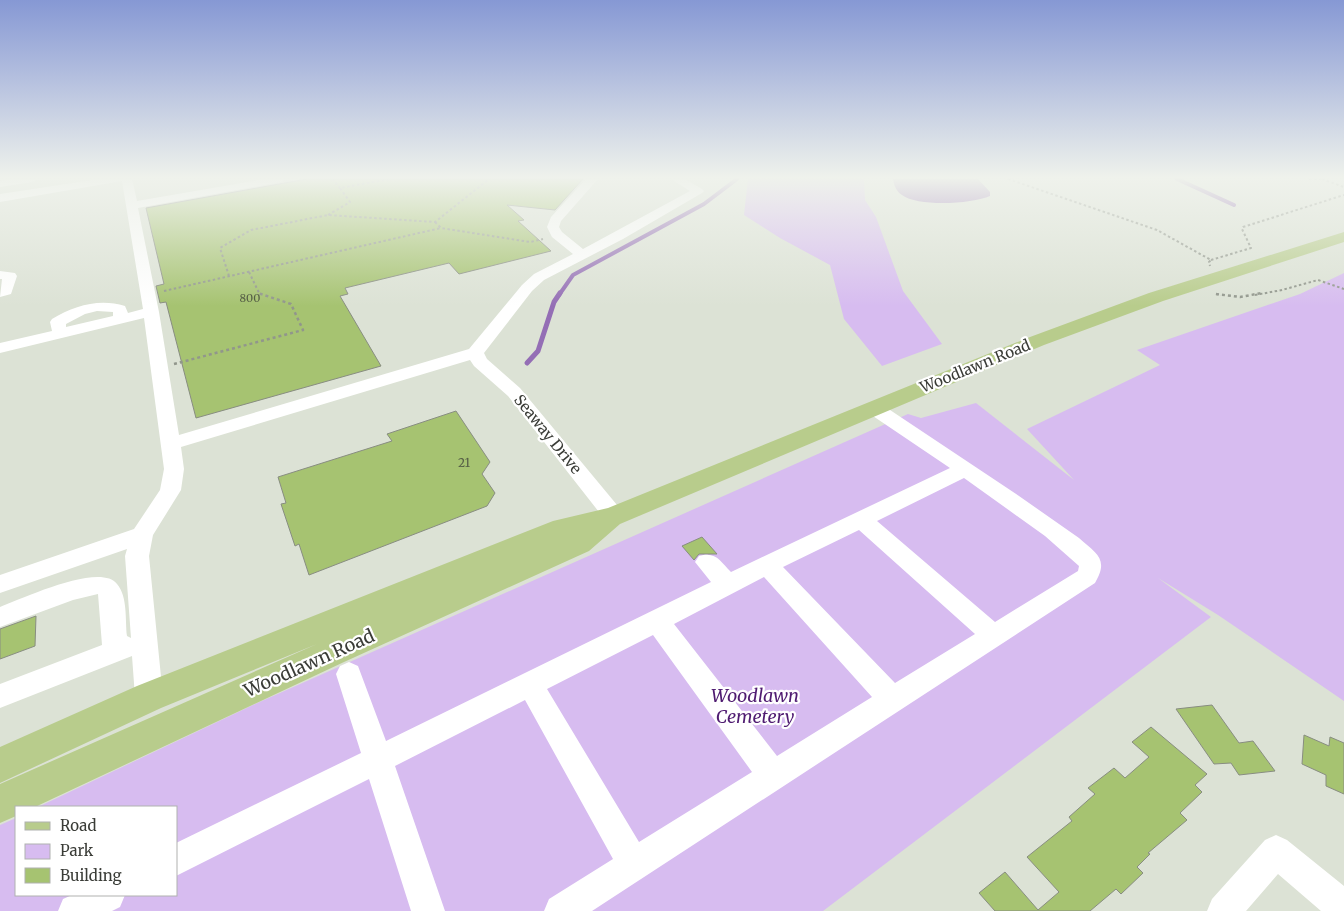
<svg xmlns="http://www.w3.org/2000/svg" width="1344" height="911" font-family="Merriweather,serif">
<style>
.green{fill:#d7bcf0}
.water{fill:#946eb5}
.lines{fill:none;stroke-linecap:round;stroke-linejoin:round}
.stream-far1{stroke:#946eb5;stroke-width:4}
.stream{stroke:#946eb5;stroke-width:5}
.building{fill:#a6c371;stroke:#888d81}
.path-far1{stroke:#91968c;stroke-width:2;stroke-dasharray:2.5 2.5;stroke-linecap:butt}
.path{stroke:#91968c;stroke-width:2.5;stroke-dasharray:3 3;stroke-linecap:butt}
.minor{fill:#fff;fill-rule:evenodd}
.major{fill:#b8cc8c;fill-rule:evenodd}
.labels{text-anchor:middle;dominant-baseline:central;stroke-width:4.5;stroke-linejoin:round;paint-order:stroke}
.far-number-label{font-size:11px;fill:#555e46}
.number-label{font-size:12px;fill:#555e46}
.street-label{font-size:15px;fill:#3a3c37;stroke:#fff}
.near-street-label{font-size:18px;fill:#3a3c37;stroke:#fff}
.near-park-label{font-size:18px;font-style:italic;fill:#4f1b71;stroke:#fff}
</style>
<rect width="100%" height="100%" fill="#dce2d5"/>
<path class="green" d="M748 179H864L865 200 876 217 903 291 942 344 882 366 844 319 830 265 780 238 744 215Z
M1344 273V701L1218 615 1158 578 1211 617 823 911H0V825L16 818V895H176V807H38L253 705 908 414 921 418 976 403 1074 480 1027 429 1160 365 1137 350 1300 294Z"/>
<path class="water" d="M893 179H978L990 192V196C972 204 918 207 902 195 896 191 894 185 893 179Z"/>
<g class="lines">
<path class="stream-far1" d="M1177 179 1234 205
M559 295 573 275 704 204 737 179"/>
<path class="stream" d="M527 363 538 351 554 302 560 293"/>
</g>
<path class="building" d="M307 179H583L555 210 507 205 524 220 518 221 551 251 459 274 449 263 345 288 348 294 340 296 381 366 196 418 166 302 160 303 156 286 164 284 146 208Z
M456 411 490 462 482 474 495 493 487 506 309 575 299 544 295 546 281 504 286 503 278 477 392 441 387 434Z
M702 537 717 554H699L694 560 682 546Z
M36 616 35 646 0 659V629Z
M1212 705 1239 743 1253 741 1275 771 1239 775 1231 763 1214 764 1176 709Z
M1151 727 1207 774 1195 785 1202 792 1180 813 1187 820 1148 853 1150 854 1137 867 1143 873 1121 894 1116 889 1090 911H995L979 893 1005 872 1038 910 1059 892 1027 857 1072 821 1069 817 1095 794 1088 788 1114 768 1125 778 1149 757 1132 742Z
M1304 735 1329 746 1330 737 1344 743V794L1326 786V775L1302 764Z"/>
<g class="lines">
<path class="path-far1" d="M332 179 340 188
M1008 179 1157 230 1211 260 1209 262 1210 266
M1309 179H1324
M1322 179 1344 187
M328 215 350 202 340 188 390 179
M435 222 441 228 530 242 543 239
M1211 260 1251 248 1242 229 1243 227 1344 195
M249 272 260 295
M229 276 220 248 251 230 328 215 435 222 489 179
M164 291 441 228
M1216 294 1221 295
M1255 295 1282 290 1318 280 1344 289"/>
<path class="path" d="M1216 294 1240 297 1262 293
M174 364 303 330 291 304 258 293"/>
<path class="minor" d="M13 179H38L32 182 0 187V181Z
M99 179H132L137 201 265 179H287L281 182 138 208 159 312 179 435 469 349 522 285 534 274 573 254 552 237 547 227 551 217 586 179H598L561 221 559 227 562 232 583 249 690 191 674 181 673 179H685L702 189 704 191 702 193 623 239 544 280 532 291 484 353 487 359 520 388 622 511 625 516 622 521 614 524 606 521 508 396 474 366 470 360 181 447 184 469 181 490 153 535 149 556 163 697 159 706 149 709 139 706 135 697 132 656 0 708V684L102 645 98 594 73 600 0 627V607C22 599 100 562 117 584 128 597 125 620 127 636L131 638 125 556 127 549 0 593V575L134 529 160 490 164 469 144 318 0 353V343L52 331 50 322 52 319C75 305 100 298 125 306L128 313 143 309 122 181 0 202V194ZM97 311 113 312V316L66 327V324L85 314Z
M0 271 15 273 17 276 11 294 0 297 2 279H0Z
M874 402 881 404 1019 496 1079 538C1097 554 1109 559 1095 583L592 911H544L549 899 613 859 525 700 395 766 445 911H411L369 779 176 876V843L361 753 336 674 340 666 349 662 358 666 386 741 711 582 695 562 699 556C716 551 720 561 731 572L950 468 867 412 865 408 867 404ZM964 478 1045 536 1079 566 1078 571 995 622 877 521ZM859 530 975 634 895 683 783 567ZM764 577 872 697 777 756 674 624ZM653 635 752 772 639 842 547 689Z
M1276 835 1287 840 1344 886V911H1321L1278 874 1246 911H1207L1212 899 1265 840Z
M72 895H125L120 907 112 911H58L63 899Z"/>
<path class="major" d="M1344 232V242L1163 301 1044 345 620 524 589 551 344 662 35 807H16V816L0 823V784L317 644 161 708 0 783V747L137 686 553 521 608 508 1030 337 1149 293Z"/>
</g>
<linearGradient id="sky" x2="0" y2="1"><stop stop-color="#8698d4"/><stop offset="0.58" stop-color="#eff2ec"/><stop offset="1" stop-color="#eff2ec" stop-opacity="0"/></linearGradient>
<rect width="1344" height="306" fill="url(#sky)"/>
<g class="labels">
<g class="far-number-label">
<text x="250" y="298">800</text>
</g>
<g class="number-label">
<text x="464" y="462">21</text>
</g>
<g class="street-label">
<text transform="translate(975 366) rotate(-22)">Woodlawn Road</text>
<text transform="translate(548 434) rotate(51)">Seaway Drive</text>
</g>
<g class="near-street-label">
<text transform="translate(309 663) rotate(-24)">Woodlawn Road</text>
</g>
<g class="near-park-label">
<text x="755" y="695">Woodlawn<tspan x="755" dy="21">Cemetery</tspan></text>
</g>
</g>
<rect x="15" y="806" width="162" height="90" fill="#ffffff" stroke="#b0b1af"/>
<rect x="25" y="822" width="25" height="8" fill="#b8cc8c" stroke="#b0b1af"/>
<text x="60" y="831" font-size="15" fill="#3a3c37">Road</text>
<rect x="25" y="844" width="25" height="15" fill="#d7bcf0" stroke="#b0b1af"/>
<text x="60" y="856" font-size="15" fill="#3a3c37">Park</text>
<rect x="25" y="868" width="25" height="15" fill="#a6c371" stroke="#b0b1af"/>
<text x="60" y="881" font-size="15" fill="#3a3c37">Building</text>
</svg>
